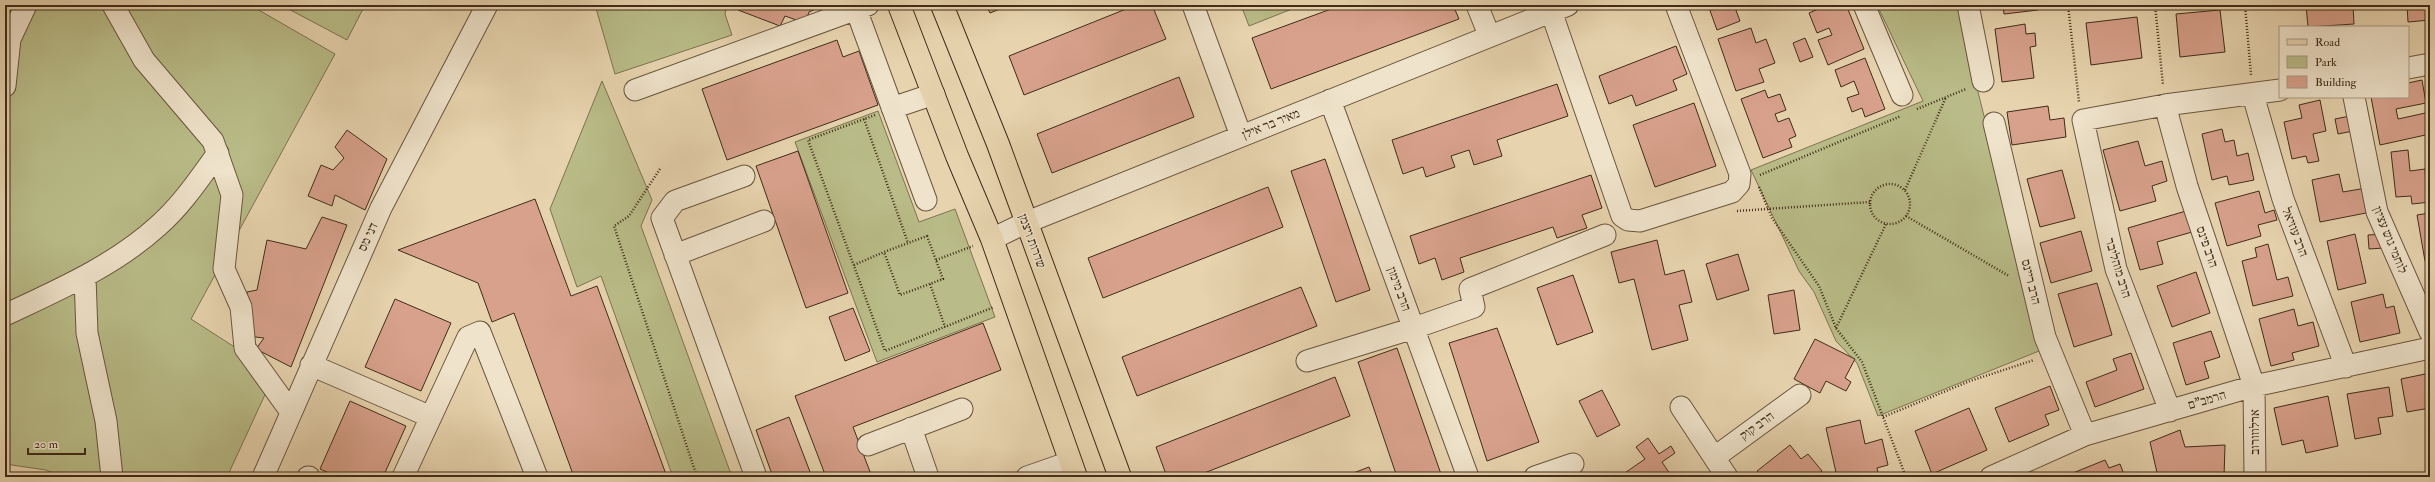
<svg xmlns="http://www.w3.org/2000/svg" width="2435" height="482" font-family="'IM FELL Double Pica','Frank Ruhl Libre',serif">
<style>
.green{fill:#b9bc88;stroke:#7c7450}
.building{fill:#d8a18c;stroke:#402c19}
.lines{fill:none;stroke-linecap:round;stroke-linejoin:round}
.minor-casing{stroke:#6a563e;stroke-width:23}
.major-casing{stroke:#402c19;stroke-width:24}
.path{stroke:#402c19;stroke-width:2.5;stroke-dasharray:1 2;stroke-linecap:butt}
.minor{stroke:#efe3cb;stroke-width:21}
.major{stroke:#e7d4af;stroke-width:22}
.labels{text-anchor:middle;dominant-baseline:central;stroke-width:3;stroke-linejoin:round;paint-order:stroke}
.street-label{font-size:13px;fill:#402c19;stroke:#efe3cb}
</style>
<rect width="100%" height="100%" fill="#e7d4af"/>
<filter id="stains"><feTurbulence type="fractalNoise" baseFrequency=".005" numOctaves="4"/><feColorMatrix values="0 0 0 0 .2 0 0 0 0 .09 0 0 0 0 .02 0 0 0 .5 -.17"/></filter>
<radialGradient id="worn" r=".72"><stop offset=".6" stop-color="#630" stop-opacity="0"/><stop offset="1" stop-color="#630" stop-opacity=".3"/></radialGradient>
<path class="green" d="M5 5H250L335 54 191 319 275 373 227 477H62L46 470 5 464Z
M281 5H365L347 40Z
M595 5H725L727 6 725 14 732 35 615 74Z
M1241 5H1302L1249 26Z
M1877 5H1964L1971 64 2032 308 2044 349 1878 416 1857 363 1836 341 1814 292 1799 271 1751 170 1923 101Z
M602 81 652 200 641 226 732 477H673L601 276 577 287 550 209Z
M878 111 919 222 955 209 995 317 877 362 795 142Z"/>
<path class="building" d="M740 5H824L809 12 805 23 785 16 780 26 738 10Z
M986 5H1010L990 13Z
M1136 5H1152L1166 39 1024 95 1009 56Z
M1342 5H1453L1459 19 1271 89 1252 38Z
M1708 5H1734L1740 21 1717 30Z
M1828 5H1839L1841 10 1847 7 1864 49 1828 65 1818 40 1832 35 1829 28 1817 33 1809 13Z
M2003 5H2037L2038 10 2004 14Z
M2088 5H2116L2089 9Z
M2306 5H2353L2354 24 2308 27Z
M2407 5H2430V20L2408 22Z
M2220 10 2225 52 2180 57 2176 14Z
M2137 17 2142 58 2091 65 2086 23Z
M2025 24 2026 34 2035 33 2036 46 2030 47 2034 78 2002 82 1995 29Z
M1751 28 1756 43 1766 39 1775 63 1759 69 1764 82 1736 91 1718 39Z
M1805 38 1813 57 1800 62 1793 43Z
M837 40 843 57 859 51 878 105 727 160 702 89Z
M1676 46 1687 74 1673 80 1677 90 1636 106 1632 95 1609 104 1599 76Z
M1865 58 1885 109 1865 117 1862 108 1852 112 1847 98 1859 94 1854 81 1841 87 1835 70Z
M1179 77 1194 117 1052 173 1037 134Z
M2422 80 2426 103 2396 109 2398 119 2430 112V134L2380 145 2371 97H2408V83Z
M1557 84 1568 116 1497 140 1502 156 1474 165 1469 150 1451 156 1455 167 1426 177 1423 167 1403 174 1392 140Z
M1765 90 1768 98 1780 94 1786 110 1775 114 1778 122 1789 118 1796 136 1789 139 1792 147 1763 158 1741 99Z
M2320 100 2326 131 2313 134 2319 161 2308 163 2306 156 2292 159 2284 122 2302 118 2299 105Z
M1694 103 1716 166 1655 187 1633 125Z
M2048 106 2050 120 2064 118 2066 137 2012 145 2007 112Z
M2350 116 2353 131 2338 134 2335 119Z
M2222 129 2225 142 2234 140 2237 156 2248 153 2254 180 2229 185 2227 176 2212 180 2202 134Z
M347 130 387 159 365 210 335 195 332 206 308 196 321 165 333 170 344 158 335 147Z
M2138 141 2145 166 2162 161 2167 181 2152 186 2156 201 2120 211 2103 150Z
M2408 150 2410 171 2425 169 2426 189 2430 188V202L2412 204 2411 196 2396 197 2391 152Z
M798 151 848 293 806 308 756 166Z
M1325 159 1370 290 1336 302 1291 171Z
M2062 170 2075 218 2040 227 2027 179Z
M2339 174 2343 192 2366 188 2371 212 2320 222 2312 180Z
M1591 175 1602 208 1582 215 1587 228 1557 238 1553 227 1460 258 1464 272 1442 280 1435 258 1419 264 1410 236Z
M1268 187 1283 227 1103 298 1088 258Z
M2259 191 2265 213 2274 210 2277 220 2258 225 2261 236 2227 246 2215 203Z
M535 199 571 296 597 286 667 477H574L514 313 492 322 478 283 398 250Z
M2186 211 2192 232 2157 242 2163 264 2140 270 2128 228Z
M2430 213V260L2425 261 2417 215Z
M322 217 347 225 291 367 256 349 264 338 247 336V292L257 290 267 240 306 249Z
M2081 231 2092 271 2051 283 2040 243Z
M2355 234 2366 283 2338 290 2327 241Z
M2383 234 2384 248 2369 249 2368 235Z
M1657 240 1665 275 1684 270 1692 302 1679 305 1688 340 1652 350 1634 279 1619 283 1611 252Z
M2268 244 2277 280 2288 277 2293 296 2253 306 2242 261 2257 257 2255 248Z
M1738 254 1749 290 1717 300 1706 264Z
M2196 272 2210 313 2172 327 2157 286Z
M1573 275 1593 332 1557 345 1537 288Z
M2097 283 2112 335 2074 347 2058 294Z
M1301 287 1317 326 1137 396 1122 357Z
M1794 290 1800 330 1774 334 1768 295Z
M2383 294 2386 308 2394 306 2400 333 2360 342 2351 302Z
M395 299 451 323 421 391 365 367Z
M853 308 870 351 845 361 829 317Z
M2294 309 2298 326 2313 322 2319 346 2292 353 2294 360 2271 366 2259 319Z
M983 323 1001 370 853 427 872 477H826L795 396Z
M1497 328 1539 442 1487 461 1449 343Z
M2211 331 2220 357 2204 362 2209 378 2186 385 2173 343Z
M1815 339 1855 359 1845 378 1851 382 1846 391 1826 381 1820 393 1794 379Z
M1397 348 1442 477H1397L1358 362Z
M2131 353 2144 389 2095 407 2086 382 2117 370 2113 359Z
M2430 373V408L2407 412 2401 379Z
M1335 377 1350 416 1194 477H1167L1156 447Z
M2050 386 2059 410 2045 415 2049 425 2009 442 1995 408Z
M2389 387 2393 416 2378 418 2381 434 2355 439 2347 394Z
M1602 390 1620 425 1597 437 1579 401Z
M2328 396 2338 446 2306 453 2303 440 2282 445 2274 408Z
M350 401 406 426 383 477H338L320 469Z
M1969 408 1987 450 1932 474 1915 431Z
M789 417 812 477H773L756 430Z
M1860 420 1865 444 1882 439 1888 465 1877 468 1879 477H1837L1826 428Z
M2180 430 2185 447 2225 445 2224 477H2158L2150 442Z
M1648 438 1659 454 1671 446 1675 453 1662 462 1670 474 1666 477H1619L1645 459 1636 447Z
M1790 445 1801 459 1808 454 1822 471 1815 477H1762L1757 471Z
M2105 460 2109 468 2120 464 2125 477H2063Z
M1369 467 1373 477H1343Z"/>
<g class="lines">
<defs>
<path id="minor" d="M113 5 144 60 213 141 232 195 224 269 241 307 245 348 291 412
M1193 5 1241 136
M1477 5 1489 35
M1864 5 1902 95
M1968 5 1983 81
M856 9 926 200
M1551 11 1622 216 1628 220 1640 221 1732 192 1739 184 1740 174 1676 5
M2408 68 2430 64
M5 86 10 39 26 5
M635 90 868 5
M2253 95 2283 199 2346 367
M2354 97 2377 212 2430 332
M1330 100 1468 477
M2165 105 2187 186 2254 386 2255 477
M892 108 934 94
M1994 123 2045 337 2085 435
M744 176 675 201 662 218 756 477
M992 239 1025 223 1568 5
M675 255 764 221
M85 277 87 333 106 421 112 477
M5 315C58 290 114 266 158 226 182 205 199 179 218 153
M1307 361 1414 328 1474 307 1470 289 1605 235
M311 365 431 417
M1681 407 1727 477
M2170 411 2116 269 2083 120 2165 105 2280 90
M911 428 928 477
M868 445 962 409
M1715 457 1800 395
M263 477 381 208 487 5
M308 477H309
M403 477 468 337 480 332 537 477
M1027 477 1070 462
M1535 477 1573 464
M1991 477 2085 435 2254 386 2430 348"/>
<path id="major" d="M899 5 957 156 992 239 1076 477
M942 5 998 144 1120 477"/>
</defs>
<use href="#minor" class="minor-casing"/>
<use href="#major" class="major-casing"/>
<path class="path" d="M2068 5 2079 102
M2155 5 2163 85
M2245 5 2251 75
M1917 109 1966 89
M875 115 808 140 885 351 994 307
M864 119 908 243
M660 169 629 216 614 226 697 477
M1760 175 1901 116
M1870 204a20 20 0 1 1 40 0a20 20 0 1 1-40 0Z
M1759 187 1772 218 1819 286 1836 328 1862 362 1906 477
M1905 190 1946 97
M1737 211 1870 202
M1906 216 2009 276
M927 236 943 279 900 295 884 252Z
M936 260 973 246
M854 265 884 252
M930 284 945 327
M1836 328 1886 224
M1883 417 1970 381 2034 360"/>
<use href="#minor" class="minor"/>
<use href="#major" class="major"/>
</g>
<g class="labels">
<g class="street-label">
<text transform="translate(1271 124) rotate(-22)">מאיר בר אילן</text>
<text transform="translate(2295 232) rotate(69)">הרב עוזיאל</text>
<text transform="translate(368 237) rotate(-65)">דני מס</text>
<text transform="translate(2390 240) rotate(68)">לוחמי גוש עציון</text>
<text transform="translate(1032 241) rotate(70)">שדרות ויצמן</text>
<text transform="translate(2207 247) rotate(71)">הרב פינס</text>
<text transform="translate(2118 268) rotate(73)">הרב מוהליבר</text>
<text transform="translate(2031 282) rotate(76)">הרב ריינס</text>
<text transform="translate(1399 289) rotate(70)">הרב מימון</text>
<text transform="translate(2207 400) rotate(-16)">הרמב"ם</text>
<text transform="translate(1757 426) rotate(-36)">הרב קוק</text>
<text transform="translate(2255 432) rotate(-90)">ארלוזורוב</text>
</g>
</g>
<rect width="2435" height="482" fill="none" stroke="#e7d4af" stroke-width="20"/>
<rect x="6" y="6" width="2423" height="470" fill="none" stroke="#402c19" stroke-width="2"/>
<rect x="10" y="10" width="2415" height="462" fill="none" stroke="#402c19"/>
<rect x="2279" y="26" width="130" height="72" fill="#efe3cb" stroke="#a99a84"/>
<rect x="2287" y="39" width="20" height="6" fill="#e7d4af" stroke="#a99a84"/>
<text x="2315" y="46" font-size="12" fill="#402c19">Road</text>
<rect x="2287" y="56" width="20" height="12" fill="#b9bc88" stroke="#a99a84"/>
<text x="2315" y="66" font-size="12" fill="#402c19">Park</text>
<rect x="2287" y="76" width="20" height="12" fill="#d8a18c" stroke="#a99a84"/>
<text x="2315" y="86" font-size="12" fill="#402c19">Building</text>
<path d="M28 448v6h57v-6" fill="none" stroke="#402c19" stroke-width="2"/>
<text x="34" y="448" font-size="12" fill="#402c19" stroke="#efe3cb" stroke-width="3" paint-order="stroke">20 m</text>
<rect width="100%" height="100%" filter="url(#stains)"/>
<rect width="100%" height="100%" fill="url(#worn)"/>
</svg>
